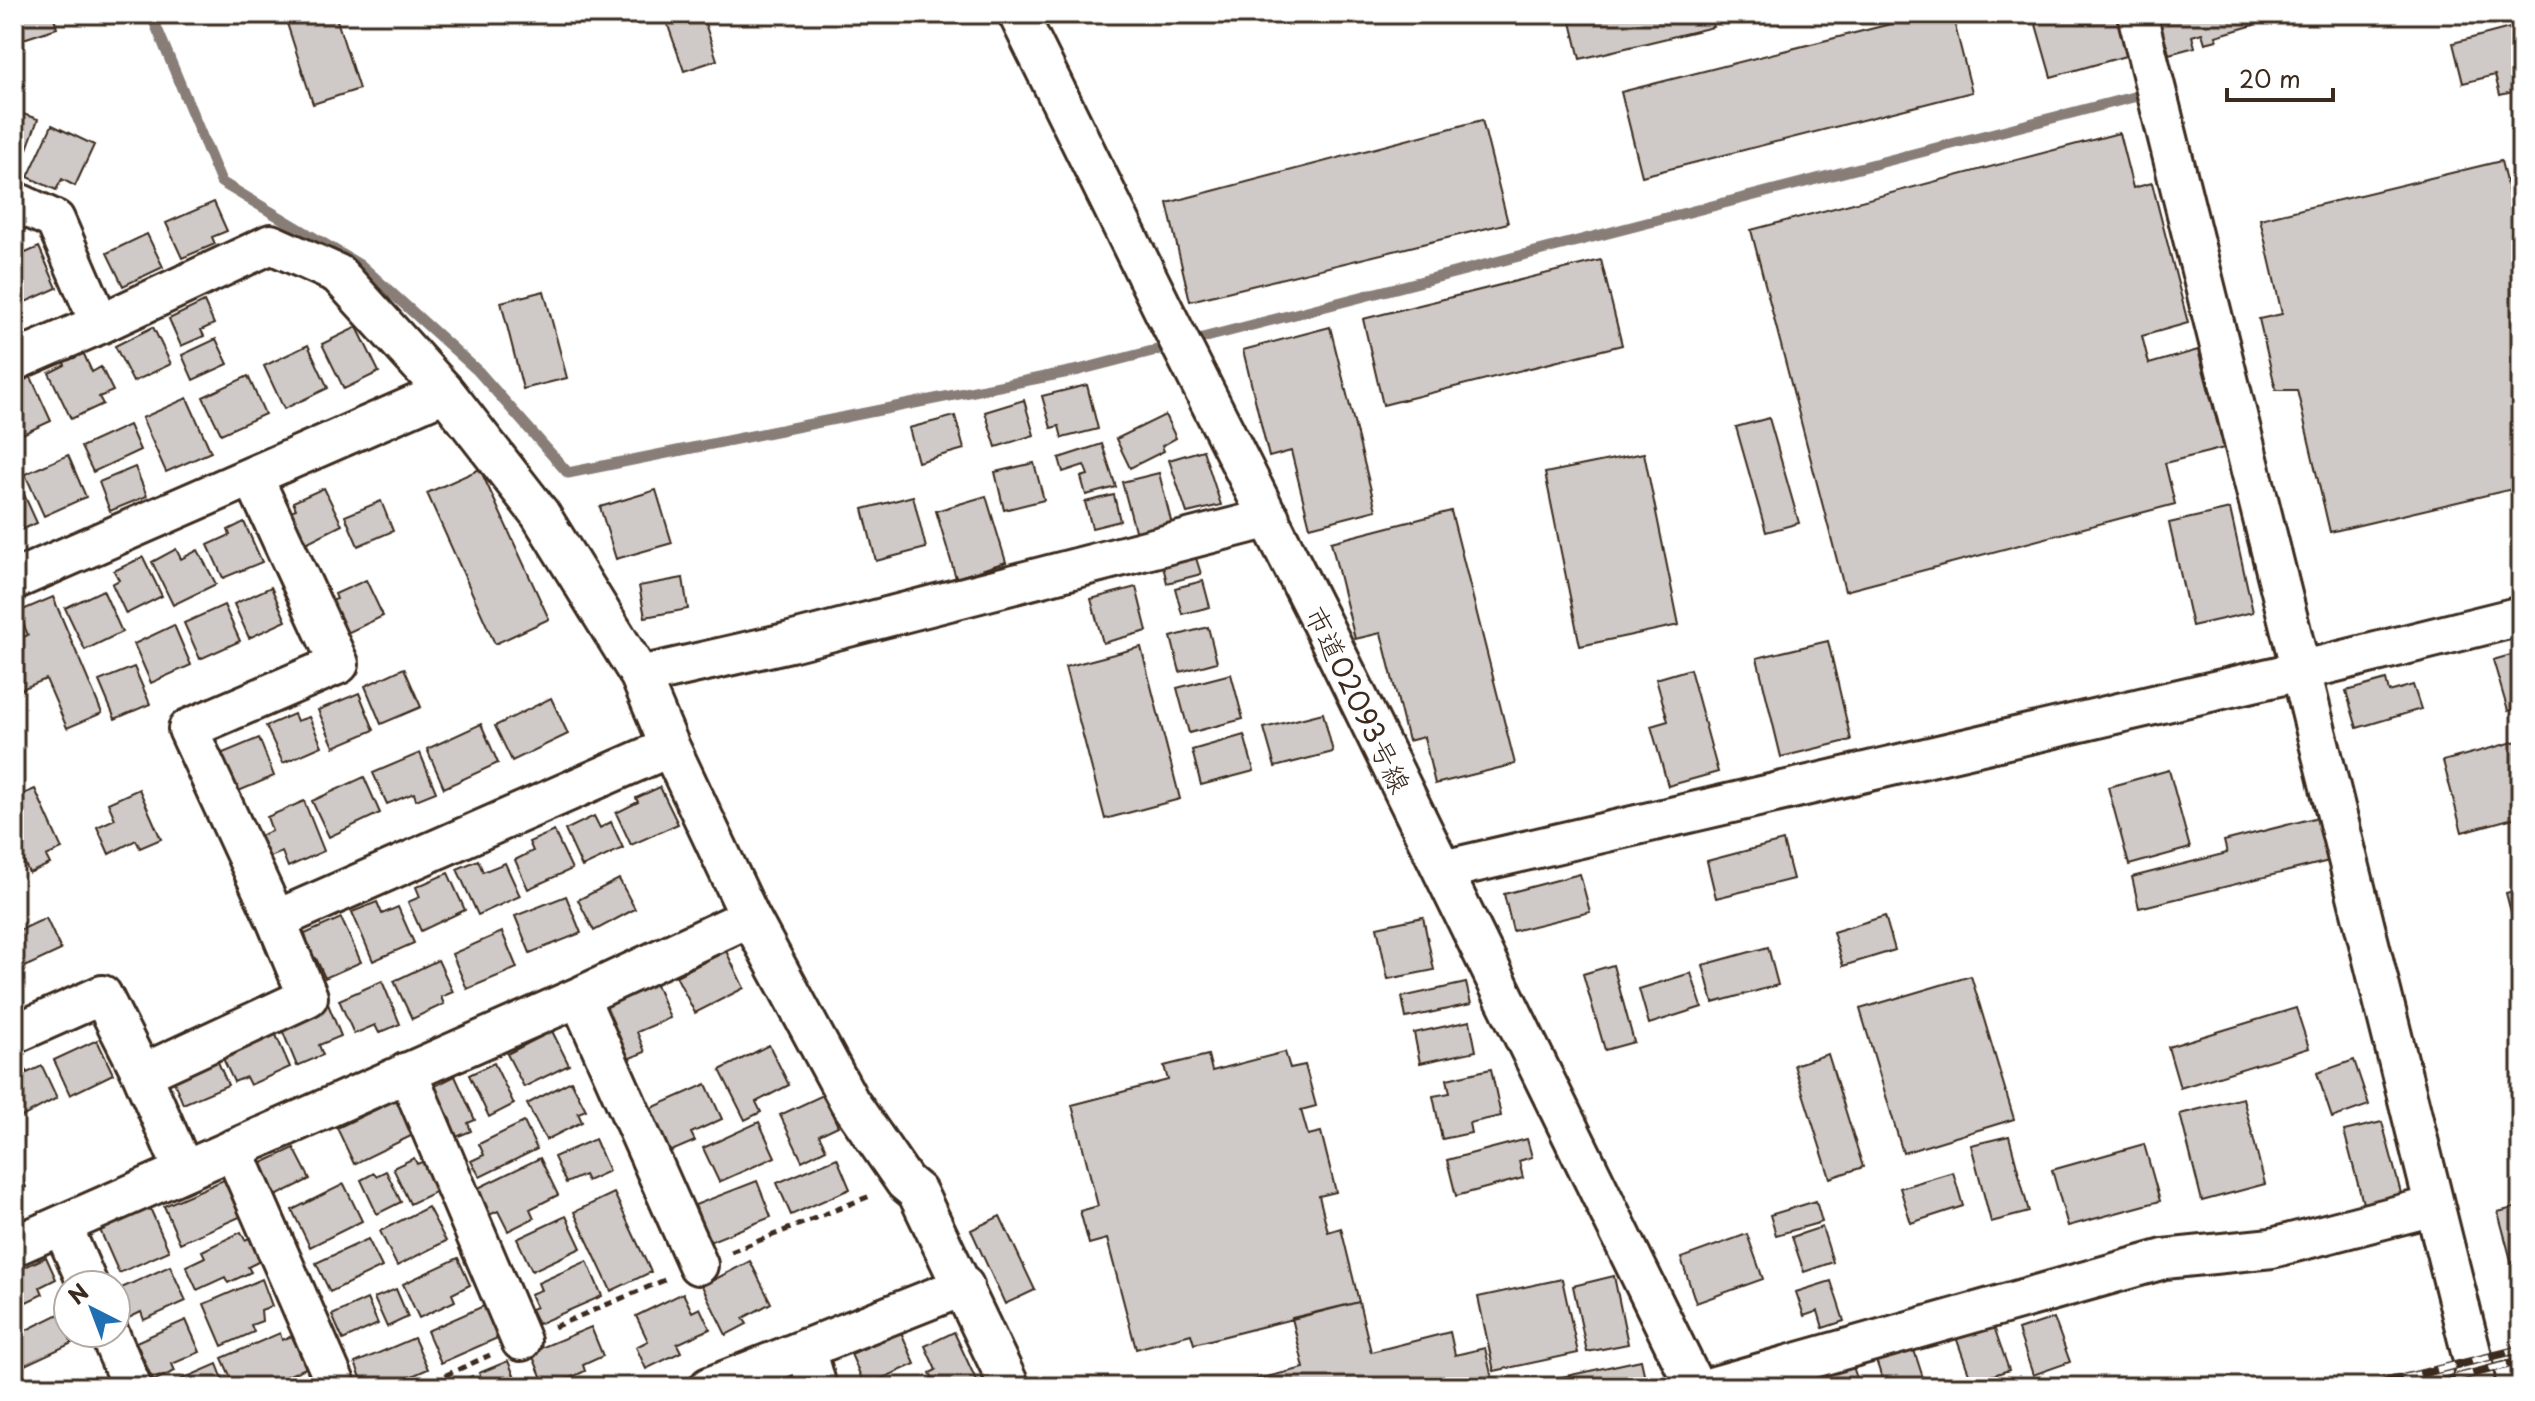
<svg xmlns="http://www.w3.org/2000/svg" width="2535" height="1401" font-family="'Playpen Sans','Klee One',sans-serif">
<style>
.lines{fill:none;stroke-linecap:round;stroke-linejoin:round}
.stream{stroke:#887e77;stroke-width:11}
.building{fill:#cfcac7;stroke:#3b2a1e;stroke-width:2}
.street-casing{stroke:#3b2a1e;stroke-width:44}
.path{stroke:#3b2a1e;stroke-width:5;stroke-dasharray:8 6;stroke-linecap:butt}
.street{stroke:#fff;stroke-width:38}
.rail-casing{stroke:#3b2a1e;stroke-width:9}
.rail{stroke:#fff;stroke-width:6;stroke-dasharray:18;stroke-linecap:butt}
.labels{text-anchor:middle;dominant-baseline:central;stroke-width:6;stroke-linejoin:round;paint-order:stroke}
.street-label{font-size:28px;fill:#3b2a1e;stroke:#fff}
</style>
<rect width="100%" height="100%" fill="#fff"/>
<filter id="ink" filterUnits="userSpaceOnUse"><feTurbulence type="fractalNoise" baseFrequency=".0125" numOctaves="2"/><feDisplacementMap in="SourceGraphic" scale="16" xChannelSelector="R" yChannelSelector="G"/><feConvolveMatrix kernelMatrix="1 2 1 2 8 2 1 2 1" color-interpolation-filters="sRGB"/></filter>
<g filter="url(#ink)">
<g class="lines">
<path class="stream" d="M151 14 221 182 363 267 478 371 568 473 1079 370 2141 95"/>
</g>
<path class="building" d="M14 14H53L57 28 14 42Z
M284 14H335L359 89 313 104Z
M664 14H702L717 60 684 71Z
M1569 14H1710L1713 27 1580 59Z
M1725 14H1761L1727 22Z
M1930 14H1952L1972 92 1642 176 1621 92Z
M2033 14H2117L2129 55 2051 77Z
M2180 14H2251L2254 25 2216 36 2217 40 2205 43 2202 33 2192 36 2195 47 2169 54 2167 46 2162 47 2155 21Z
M2521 25V90L2500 95 2495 75 2463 83 2453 43Z
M14 111 38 119 27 149 15 145 14 149Z
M1482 120 1508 223 1190 301 1167 203Z
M52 125 94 145 75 186 62 179 56 190 28 177Z
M2119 133 2133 188 2152 183 2188 323 2142 336 2149 364 2198 350 2224 448 2165 463 2175 504 1845 591 1751 230Z
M2501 161 2521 244V487L2330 532 2297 390H2276L2259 319 2282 314 2260 219Z
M214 202 227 231 212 237 215 244 182 258 166 223Z
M147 234 163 267 123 286 107 253Z
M39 247 57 288 14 307V258Z
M1601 260 1622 345 1383 405 1363 319Z
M544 291 567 378 523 389 501 302Z
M204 302 214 324 201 330 204 336 181 346 169 319Z
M153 327 171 364 133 382 115 346Z
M357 327 379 372 344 389 322 344Z
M1330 327 1376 510 1310 527 1291 451 1269 457 1243 350Z
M216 339 228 364 193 380 182 355Z
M308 345 328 388 284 409 264 366Z
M82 350 92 372 101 367 113 391 99 397 103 404 71 419 49 373 65 365 62 359Z
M248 376 265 414 221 434 203 397Z
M31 377 51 421 14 438V385Z
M1087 385 1098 429 1062 438 1059 426 1051 428 1042 396Z
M187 398 211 452 166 472 142 418Z
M1024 400 1034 435 996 447 985 412Z
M1165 415 1176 438 1162 446 1164 451 1130 468 1116 439Z
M955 416 964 449 918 462 909 428Z
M1769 418 1799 523 1766 532 1736 427Z
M129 425 140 450 93 472 81 447Z
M1102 444 1116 487 1086 495 1081 477 1088 475 1084 465 1063 472 1059 458Z
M1203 450 1221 505 1187 513 1169 460Z
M1644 453 1679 625 1580 646 1545 473Z
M68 455 86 497 44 516 25 474Z
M1034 463 1044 500 1004 510 995 472Z
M135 467 147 496 110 511 99 482Z
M480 469 549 619 495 644 427 493Z
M1159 473 1172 525 1136 534 1122 482Z
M17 479 37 523 14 533V481Z
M324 488 342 525 304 544 288 512 296 509 293 502Z
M656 490 672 543 616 559 600 507Z
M1114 495 1120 521 1092 528 1085 502Z
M913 496 926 548 876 561 863 509Z
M986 496 1006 562 956 578 936 511Z
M381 501 393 531 358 546 345 516Z
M2230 509 2253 612 2192 626 2169 523Z
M1451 511 1515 764 1435 784 1424 737 1408 741 1381 633 1355 639 1331 542Z
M244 522 262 562 223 578 208 545 230 535 228 530Z
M176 549 181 559 198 550 216 584 173 605 152 562Z
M143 557 162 596 126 614 112 584 119 580 114 571Z
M1196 558 1201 574 1167 583 1163 566Z
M683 578 688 609 645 617 639 586Z
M366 580 383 616 343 635 328 602 337 599 335 594Z
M1203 581 1210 607 1182 614 1175 588Z
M271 587 286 621 249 638 234 604Z
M1136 587 1147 631 1103 643 1091 599Z
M103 590 122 632 85 650 65 608Z
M53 597 102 713 67 728 46 679 17 691 14 685V641L28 635 18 612Z
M224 605 240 641 200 659 184 623Z
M174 625 191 665 151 683 134 644Z
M1208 627 1217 662 1180 672 1171 637Z
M1828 641 1851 740 1781 757 1757 658Z
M1141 647 1180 799 1105 819 1065 667Z
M2521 652V707L2508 711 2493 660Z
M134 667 150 704 115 719 99 681Z
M404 668 421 707 381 724 365 686Z
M1690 669 1718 772 1668 786 1651 726 1668 721 1656 679Z
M1231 674 1243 719 1189 733 1177 688Z
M2386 680 2389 692 2413 685 2421 709 2357 728 2346 691Z
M359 693 374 730 334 747 318 710Z
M551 698 568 734 512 761 495 726Z
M1323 713 1333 752 1275 767 1264 728Z
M294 714 297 721 309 717 322 746 283 763 266 726Z
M481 724 498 763 444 788 427 749Z
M1244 735 1254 771 1201 785 1192 750Z
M259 738 274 776 234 793 218 755Z
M2521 740V816L2462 832 2443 761Z
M420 753 436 792 416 800 414 793 387 804 373 773Z
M2169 770 2190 848 2129 865 2108 787Z
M364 777 380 813 329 837 312 801Z
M660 787 678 824 631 845 616 813 638 802 636 798Z
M35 789 62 849 46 856 50 864 29 873 14 840V798Z
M139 789 161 839 140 848 136 840 109 854 97 827 115 819 108 803Z
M304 801 324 851 288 867 282 852 263 860 254 838 272 831 267 817Z
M594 816 600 828 611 822 623 848 582 867 565 830Z
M2318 817 2329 861 2139 908 2132 877 2227 853 2224 841Z
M554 831 572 869 528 889 515 860 533 851 529 842Z
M1783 841 1793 879 1716 898 1707 861Z
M478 860 483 872 505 863 520 896 478 915 457 869Z
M448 873 465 910 421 931 408 902 420 897 416 887Z
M1580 874 1590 912 1513 931 1504 894Z
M619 879 635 909 594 931 578 900Z
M2521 889V951L2506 893Z
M566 896 581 933 530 953 515 916Z
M377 902 382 914 398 907 414 943 373 961 352 912Z
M1885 916 1895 950 1843 966 1833 932Z
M1423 917 1434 970 1388 979 1377 927Z
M46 918 61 950 14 972V933Z
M341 918 361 962 325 978 316 958 309 959 298 937Z
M502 932 517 968 467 989 452 954Z
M1768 947 1778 985 1713 1003 1703 965Z
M726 951 744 988 695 1013 676 976Z
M438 960 453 992 441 997 444 1004 412 1019 394 981Z
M1613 965 1634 1042 1605 1050 1583 974Z
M1691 973 1702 1007 1649 1024 1639 989Z
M1971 976 2014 1119 1903 1153 1860 1009Z
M382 981 400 1024 379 1033 375 1025 354 1034 339 1000Z
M655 982 670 1018 637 1032 645 1052 618 1063 595 1007Z
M1466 983 1471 1004 1406 1018 1402 997Z
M328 1004 341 1036 319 1045 323 1055 297 1066 280 1025Z
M2296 1008 2309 1048 2180 1088 2168 1047Z
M1470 1021 1476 1051 1420 1063 1414 1033Z
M272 1026 290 1067 250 1085 246 1077 234 1082 219 1050Z
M552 1031 569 1065 524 1087 507 1054Z
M97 1040 113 1074 70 1095 54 1060Z
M769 1045 789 1085 756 1102 761 1112 745 1120 720 1070Z
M1285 1052 1290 1068 1305 1065 1316 1106 1301 1110 1308 1135 1321 1132 1336 1192 1319 1196 1328 1232 1341 1228 1359 1302 1194 1344 1191 1334 1136 1349 1107 1239 1089 1244 1080 1211 1098 1206 1072 1105 1168 1080 1164 1066 1208 1055 1212 1071Z
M1828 1054 1863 1167 1830 1178 1794 1065Z
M215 1055 228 1085 183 1104 171 1074Z
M2354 1060 2369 1105 2332 1118 2317 1073Z
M22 1062 27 1073 42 1066 57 1098 20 1118 14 1106V1066Z
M494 1063 514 1104 489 1117 469 1075Z
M1491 1069 1501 1116 1469 1123 1471 1133 1442 1139 1433 1096 1450 1093 1447 1079Z
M455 1076 475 1120 468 1123 471 1131 454 1138 431 1088Z
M571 1081 586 1110 578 1113 582 1122 546 1140 527 1104Z
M706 1084 722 1119 691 1133 695 1141 667 1153 647 1110Z
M823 1095 838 1126 819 1135 826 1149 802 1161 780 1115Z
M2243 1098 2265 1184 2202 1201 2180 1114Z
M398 1099 415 1134 354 1164 337 1128Z
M524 1122 537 1149 480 1177 471 1161 484 1155 479 1144Z
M759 1122 775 1157 719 1182 703 1148Z
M2382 1122 2402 1197 2364 1207 2344 1131Z
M2009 1136 2029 1212 1991 1222 1971 1145Z
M595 1139 609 1171 587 1181 584 1175 566 1183 554 1157Z
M1527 1139 1532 1157 1519 1161 1523 1178 1456 1196 1447 1160Z
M2144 1144 2160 1201 2068 1226 2052 1170Z
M294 1148 310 1179 276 1196 260 1164Z
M414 1158 417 1164 427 1160 441 1189 410 1204 393 1168Z
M540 1158 558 1195 530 1209 534 1218 508 1231 498 1211 487 1216 474 1190Z
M837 1158 850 1189 791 1215 777 1183Z
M14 1162 26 1187 14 1193Z
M386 1171 401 1202 377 1214 361 1180 374 1173 376 1176Z
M1953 1172 1963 1206 1911 1223 1900 1188Z
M226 1179 242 1216 180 1243 164 1206Z
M757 1181 771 1217 709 1242 695 1205Z
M344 1184 362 1221 310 1247 292 1210Z
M614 1193 651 1272 611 1291 574 1212Z
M1816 1201 1822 1222 1776 1235 1770 1215Z
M2521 1206V1261L2512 1264 2498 1212Z
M428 1207 446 1241 397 1266 380 1231Z
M150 1208 169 1251 119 1273 100 1230Z
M566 1216 581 1248 532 1271 517 1239Z
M1000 1216 1035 1290 1005 1304 971 1230Z
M1822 1227 1833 1262 1804 1272 1792 1237Z
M241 1232 245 1240 254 1236 264 1259 248 1267 251 1272 228 1283 225 1277 197 1290 186 1266 205 1257 202 1251Z
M1747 1234 1763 1279 1696 1303 1681 1258Z
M368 1239 382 1267 330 1292 316 1263Z
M46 1257 56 1279 40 1287 43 1294 14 1308V1272Z
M458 1258 470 1285 452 1294 455 1301 419 1318 403 1284Z
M587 1261 602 1296 538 1324 531 1309 536 1307 530 1294 541 1290 538 1283Z
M750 1261 771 1303 743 1318 747 1324 726 1335 702 1286Z
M170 1266 186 1301 144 1320 141 1312 129 1318 117 1290Z
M1614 1276 1628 1344 1587 1352 1573 1286Z
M262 1279 272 1306 261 1310 262 1321 251 1325 254 1332 222 1346 204 1304Z
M1562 1279 1578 1353 1494 1371 1478 1297Z
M1831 1281 1844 1321 1823 1328 1818 1311 1804 1316 1796 1292Z
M396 1289 408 1317 387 1327 374 1298Z
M683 1293 692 1312 700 1308 710 1329 677 1344 681 1352 646 1369 636 1347 648 1341 636 1316Z
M367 1299 378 1324 343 1340 332 1315Z
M1359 1302 1371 1352 1450 1332 1455 1355 1485 1348 1494 1387H1225L1304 1368 1292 1318Z
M488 1304 502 1336 441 1363 427 1331Z
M59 1314 72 1343 25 1365 14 1336Z
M2054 1318 2070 1362 2033 1375 2018 1330Z
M186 1320 200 1352 172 1364 175 1371 153 1381 136 1342Z
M1993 1324 2009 1370 1972 1382 1956 1337Z
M591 1327 603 1356 583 1365 585 1371 564 1381 567 1387H541L540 1385 544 1383 531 1352Z
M901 1332 915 1364 865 1386 851 1354Z
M954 1332 977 1382 967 1387H937L930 1373 936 1370 925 1346Z
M280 1333 282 1340 292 1336 306 1368 261 1387H235L222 1358Z
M414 1338 428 1369 387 1387H365L355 1363Z
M1913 1347 1926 1387H1885L1876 1360Z
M1850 1358 1860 1387H1819L1813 1371Z
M1641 1360 1647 1387H1515Z
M508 1361 519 1387H485L479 1373Z
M217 1364 226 1387H164Z
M472 1376 477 1387H449Z
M2069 1380 2071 1387H2049Z"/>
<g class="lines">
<defs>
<path id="street" d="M1018 14 1164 311 1322 624 1695 1387
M2137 14 2473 1360 2475 1387
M14 201 55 220 100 324
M14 361 100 324 271 244 338 274 445 392 540 514 640 676 670 747 750 917 849 1101 905 1182 917 1192 1010 1387
M14 580 445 392
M640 676 790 642 1270 518
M1443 870 2300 671 2521 616
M276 920 670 747
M579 997 698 1265
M14 1034 102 995 142 1074 183 1169
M407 1072 521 1341
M142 1074 308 997 276 920 188 729 339 664 253 477
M233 1149 337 1387
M62 1225 88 1285
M14 1246 579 997 750 917
M109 1333 132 1387
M806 1348 817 1387
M709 1387 964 1286
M1711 1387 2164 1259 2272 1248 2434 1206"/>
</defs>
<use href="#street" class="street-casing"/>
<path class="path" d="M731 1252 870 1196
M554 1327 667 1279
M420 1387 490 1355"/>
<use href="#street" class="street"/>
<defs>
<path id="rail" d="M2367 1387 2521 1349
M2420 1387 2521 1361"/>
</defs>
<use href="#rail" class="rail-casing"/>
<use href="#rail" class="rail"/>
</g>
</g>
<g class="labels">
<g class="street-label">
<text transform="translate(1359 699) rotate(64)">市道02093号線</text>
</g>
</g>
<rect width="2535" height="1401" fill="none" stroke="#fff" stroke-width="48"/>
<rect x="24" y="24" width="2487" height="1353" fill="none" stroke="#3b2a1e" stroke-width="3" filter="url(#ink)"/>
<g transform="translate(92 1309) rotate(318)"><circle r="38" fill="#ffffff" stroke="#b1aaa5" stroke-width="2"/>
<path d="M0-6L14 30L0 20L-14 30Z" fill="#1f6fb2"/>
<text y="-12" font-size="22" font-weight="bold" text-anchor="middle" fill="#3b2a1e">N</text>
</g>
<path d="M2227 88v12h106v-12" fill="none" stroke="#3b2a1e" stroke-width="4"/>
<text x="2239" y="88" font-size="24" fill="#3b2a1e" stroke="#ffffff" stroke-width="6" paint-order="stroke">20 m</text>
</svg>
